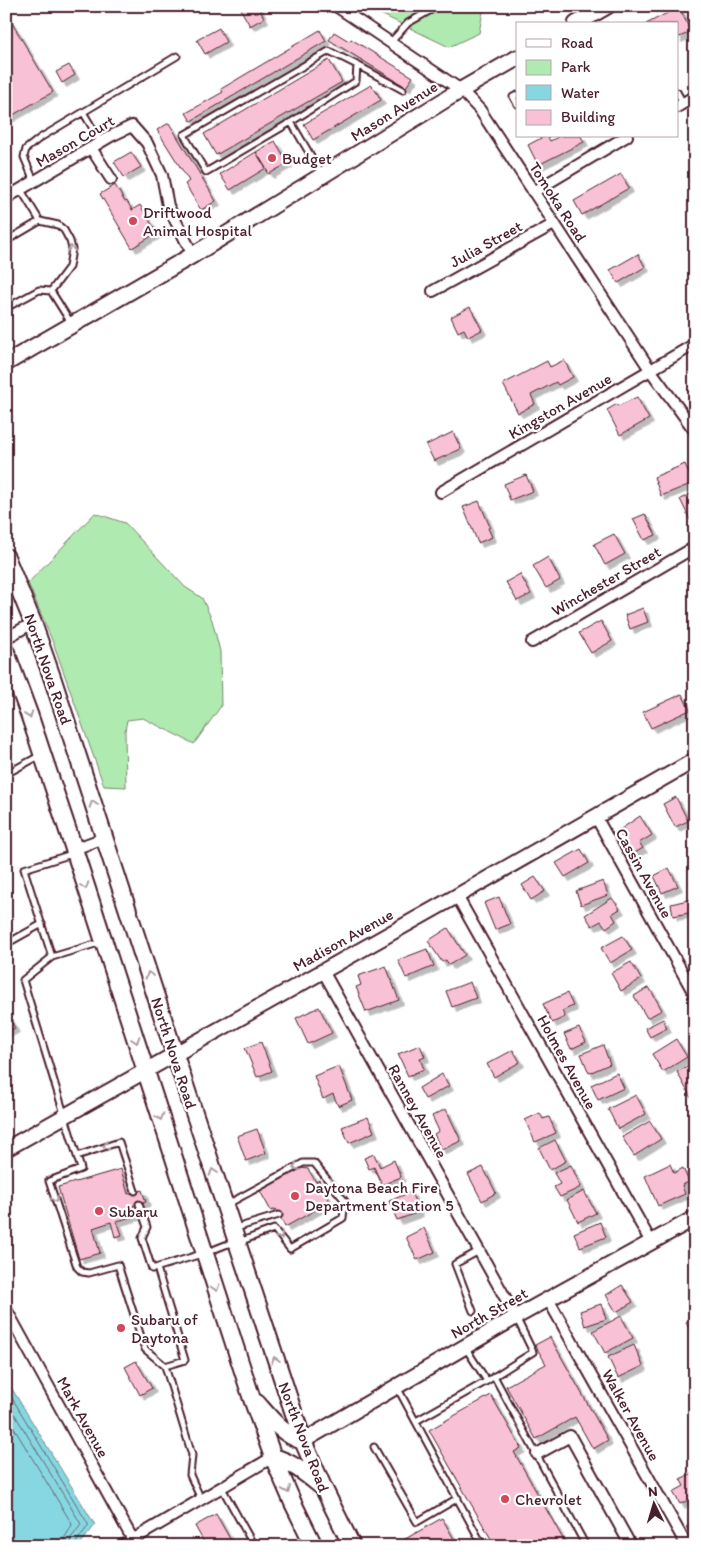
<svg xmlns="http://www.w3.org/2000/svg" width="701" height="1552" font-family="Itim,sans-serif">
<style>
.green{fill:#afeab0;stroke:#7c846e}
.water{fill:#86d7e1;stroke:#6e8d98}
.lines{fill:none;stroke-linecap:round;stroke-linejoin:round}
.shore{stroke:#626974;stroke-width:1}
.building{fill:#f9c1d6;stroke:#4a1f2b;filter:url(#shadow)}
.service-casing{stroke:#4a1f2b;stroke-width:9}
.minor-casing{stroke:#4a1f2b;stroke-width:14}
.tertiary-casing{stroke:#4a1f2b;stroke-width:18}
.secondary-casing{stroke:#4a1f2b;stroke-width:19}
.primary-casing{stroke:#4a1f2b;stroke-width:20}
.service{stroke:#fff;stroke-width:5}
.minor{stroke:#fff;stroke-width:10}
.tertiary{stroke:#fff;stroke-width:14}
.secondary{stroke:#fff;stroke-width:15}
.primary{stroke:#fff;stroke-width:16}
.oneway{stroke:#ae9aa0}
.poi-dot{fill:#d1495b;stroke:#fff;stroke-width:2}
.labels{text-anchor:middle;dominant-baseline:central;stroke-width:4.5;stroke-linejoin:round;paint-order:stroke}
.street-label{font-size:16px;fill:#4a1f2b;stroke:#fff}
.poi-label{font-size:16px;fill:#4a1f2b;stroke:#fff;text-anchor:start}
</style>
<defs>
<filter id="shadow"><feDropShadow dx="4.5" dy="4.5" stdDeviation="0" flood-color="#0004"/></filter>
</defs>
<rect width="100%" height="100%" fill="#fff"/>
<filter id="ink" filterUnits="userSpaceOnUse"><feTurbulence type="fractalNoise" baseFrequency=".02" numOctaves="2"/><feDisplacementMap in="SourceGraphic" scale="10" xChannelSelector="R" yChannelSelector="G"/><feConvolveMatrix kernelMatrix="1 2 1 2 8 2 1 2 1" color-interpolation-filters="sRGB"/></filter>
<g filter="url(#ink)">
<path class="green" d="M364 6H484L479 33 449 47Z
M95 513 125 523 185 587 202 598 212 620 220 651 221 706 194 744 143 718 127 720 125 731 126 787 104 786 54 645 28 583Z"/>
<path class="water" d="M6 1379 95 1525 79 1546H6Z"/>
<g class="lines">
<path class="shore" d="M6 1388 88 1524V1526L77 1541 76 1546
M6 1400 81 1524 80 1526 71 1538 70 1546
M6 1415 72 1524C70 1532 63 1536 62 1546"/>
</g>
<path class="building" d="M248 6H258L264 18 250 26 241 10Z
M679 7 691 32 677 38V24H646Z
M6 13 53 92 6 119Z
M219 28 226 42 205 54 197 40Z
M320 30 326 41 191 121 186 113 223 92 221 89Z
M334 32 349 41 351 39 413 77 406 87 329 40Z
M329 60 342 82 216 155 204 134Z
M69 65 75 75 62 83 56 72Z
M371 85 374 88 381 100 313 140 304 124Z
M169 123 216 201 201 210 185 184 189 181 157 130Z
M545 136H547L550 141 558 137 557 136H581L584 142 538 165 528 145Z
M275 141 288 163 269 174 256 152Z
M131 152 141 167 124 177 114 162Z
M256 152 266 168 230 190 220 174Z
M621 174 629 188 582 215 574 201Z
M115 185 125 202 127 201 132 210 140 205 157 233 132 248 100 194Z
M638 254 645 267 618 283 610 270Z
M470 307 482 330 468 337 464 329 458 332 451 317Z
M564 360 573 377 558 385 556 382 531 395 535 404 518 413 503 384 547 361 550 367Z
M637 397 649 419 620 435 607 410 617 404 618 406Z
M453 432 461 449 434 461 426 445Z
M685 464 693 483 661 496 654 477Z
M526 475 533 491 510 500 504 484Z
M695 492V518L690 520 680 499Z
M479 501 490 527 488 528 492 537 478 543 463 507Z
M645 514 656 535 644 540 633 519Z
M614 534 625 554 605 565 594 544Z
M548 557 560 580 546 588 533 566Z
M520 574 531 594 517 601 506 582Z
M643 608 648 622 630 629 625 615Z
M695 617V627L690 622Z
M601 621 612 641 591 653 579 633Z
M682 694 690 710 651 728 643 712Z
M676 797 688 821 675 827 663 804Z
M640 816 652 835 639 843 643 848 633 854 618 831Z
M581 849 589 863 565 877 556 863Z
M669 868 678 886 662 893 654 876Z
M535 877 545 891 531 900 522 885Z
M603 881 608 895 581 905 576 891Z
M499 897 510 924 495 930 484 903Z
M612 898 620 909 612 914 616 921 606 928 601 921 592 926 585 915Z
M692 899 694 912 673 916 671 904Z
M448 928 465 955 449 965 446 960 442 962 428 941Z
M623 936 632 950 610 963 601 948Z
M427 949 434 966 406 978 398 960Z
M631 962 641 979 621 991 611 973Z
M386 966 399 1000 366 1012 356 987 361 985 358 976Z
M470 982 476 998 452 1007 446 991Z
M649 987 662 1010 647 1018 634 996Z
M567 993 573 1006 562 1011 565 1017 552 1023 543 1004Z
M319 1007 332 1033 308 1044 296 1018Z
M6 1013 15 1028 6 1033Z
M663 1019 667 1028 650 1037 645 1028Z
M579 1028 586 1042 571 1049 564 1034Z
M676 1039 687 1057 663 1072 652 1054Z
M261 1042 272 1071 257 1077 245 1048Z
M420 1045 425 1057 420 1059 424 1069 408 1076 398 1054Z
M603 1045 610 1064 589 1073 581 1054Z
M513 1050 520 1062 494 1077 487 1064Z
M694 1062 695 1096 691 1098 677 1072Z
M339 1066 352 1100 338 1106 333 1094 323 1099 314 1076Z
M617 1073 624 1088 598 1100 591 1085Z
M442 1074 449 1086 425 1099 419 1088Z
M636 1095 646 1114 618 1129 608 1109Z
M446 1109 461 1141 441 1150 434 1134 439 1131 432 1116Z
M540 1113 543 1119 549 1117 556 1133 535 1142 525 1120Z
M368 1117 374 1132 349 1143 342 1127Z
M650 1121 661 1139 634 1156 622 1137Z
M257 1129 266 1153 246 1161 237 1136Z
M555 1140 566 1161 550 1170 539 1148Z
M374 1154 380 1167 394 1160 401 1177 382 1185 374 1167 369 1169 364 1158Z
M670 1164 674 1173 683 1168 689 1182 682 1185 685 1194 658 1206 645 1176Z
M571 1165 581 1187 560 1197 554 1187 560 1184 554 1173Z
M483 1167 496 1193 482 1201 468 1174Z
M302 1168 308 1169 316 1182 319 1180 330 1202 285 1227 276 1209 271 1211 260 1191Z
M121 1169 128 1194 142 1190 146 1202 132 1206 135 1216 117 1221 122 1235 115 1237 111 1222 93 1228 100 1253 79 1259 58 1187Z
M584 1191 596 1213 578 1222 567 1200Z
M411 1192 419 1212 397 1220 389 1201Z
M600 1222 606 1237 580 1247 574 1233Z
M424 1228 435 1252 417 1260 406 1237Z
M622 1285 633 1302 616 1312 606 1295Z
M601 1304 606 1319 585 1326 580 1311Z
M621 1316 633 1338 605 1353 593 1331Z
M695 1317V1338H694L686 1322Z
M550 1337 608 1440 593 1449 575 1417 536 1439 506 1386 546 1364 535 1345Z
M634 1345 643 1366 618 1378 608 1357Z
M136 1361 152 1388 140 1395 125 1367Z
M491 1395 521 1448 514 1452 567 1546H495L429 1430Z
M695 1472V1497L680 1504 673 1492 684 1486 680 1479Z
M216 1514 234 1546H206L195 1526Z
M442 1518 458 1546H402L400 1542Z
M695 1522V1539H694L686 1527Z"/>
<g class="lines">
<defs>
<path id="service" d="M390 43 408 23 438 6
M357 65 403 90
M677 92 683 103
M517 95 513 97 517 104
M83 112 101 142
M291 122 206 172 184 135 329 51 357 65 356 81 291 122 321 173
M34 181 24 157 26 149 40 138 177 56
M21 190 40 221
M6 241 40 221 58 225 64 230 70 241 72 249 69 267 51 291
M6 308 39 290 51 291 71 323
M6 774 41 755
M72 854 24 869 52 957 102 942
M6 944 42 924
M52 957 23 980 81 1169 49 1181 77 1267 82 1272 89 1273 118 1265 145 1349 165 1366
M77 1156 119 1142 135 1191
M139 1204 147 1227 142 1238 152 1269 205 1253 233 1242
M228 1204 303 1163H314L345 1201 343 1218 290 1249 274 1229 239 1242
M236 1228 279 1215
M157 1268 185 1360 165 1366 192 1455 190 1475 201 1499
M473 1311 455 1264 479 1251
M465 1347 487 1381 533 1352 517 1319
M494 1376 586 1546
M397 1387 483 1546
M416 1421 487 1381
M374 1447 417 1522 458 1498
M222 1488 254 1546"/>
<path id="minor" d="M336 6 461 90 480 110 651 371 695 431
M677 107 695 96
M91 148 111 179
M533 192 627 136
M6 198 111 136 132 126 147 143 162 175 168 206 193 255
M433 291 554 224
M441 492 695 344
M6 638 33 623
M532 642 695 547
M596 817 695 995
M74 849 104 838
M457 896 651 1242
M323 971 516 1317
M548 1299 687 1546
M6 1309 133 1540
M537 1454 570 1436 631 1546
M122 1546 273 1457"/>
<path id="tertiary" d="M6 1149 457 896 695 760
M303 1441 516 1317 695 1218"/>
<path id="secondary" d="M576 24 607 6
M6 363 193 255 461 90 517 58"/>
<path id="primary" d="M6 557 33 623 53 680 175 1055 303 1441 323 1487 352 1546
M6 652 29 714 74 849 251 1396 273 1457 293 1503 314 1546
M257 1403C271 1419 283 1435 303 1441
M273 1457C292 1462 306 1474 321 1486"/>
</defs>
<use href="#service" class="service-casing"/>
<use href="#minor" class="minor-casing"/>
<use href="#tertiary" class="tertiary-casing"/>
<use href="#secondary" class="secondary-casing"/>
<use href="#primary" class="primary-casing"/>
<use href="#service" class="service"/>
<use href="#minor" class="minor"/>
<use href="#tertiary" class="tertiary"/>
<use href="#secondary" class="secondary"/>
<use href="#primary" class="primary"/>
</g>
<defs><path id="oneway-chevron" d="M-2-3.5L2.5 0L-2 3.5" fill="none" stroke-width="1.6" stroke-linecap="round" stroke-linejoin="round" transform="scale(1.25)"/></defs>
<g class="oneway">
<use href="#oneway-chevron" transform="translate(71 249) rotate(-95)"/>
<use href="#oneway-chevron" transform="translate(29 715) rotate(71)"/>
<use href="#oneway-chevron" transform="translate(93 804) rotate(-108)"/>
<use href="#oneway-chevron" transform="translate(85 886) rotate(72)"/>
<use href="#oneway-chevron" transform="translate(149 975) rotate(-108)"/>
<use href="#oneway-chevron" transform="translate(136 1040) rotate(72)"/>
<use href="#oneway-chevron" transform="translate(160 1117) rotate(72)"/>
<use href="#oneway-chevron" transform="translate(106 1146) rotate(162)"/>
<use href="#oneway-chevron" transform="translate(296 1167) rotate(153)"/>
<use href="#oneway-chevron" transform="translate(213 1172) rotate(-108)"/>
<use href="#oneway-chevron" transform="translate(55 1199) rotate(72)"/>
<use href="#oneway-chevron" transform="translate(280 1236) rotate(52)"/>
<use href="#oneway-chevron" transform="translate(216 1288) rotate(72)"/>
<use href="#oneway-chevron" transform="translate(275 1360) rotate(-108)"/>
<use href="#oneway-chevron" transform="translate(287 1490) rotate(67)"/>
</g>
</g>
<g class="poi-dot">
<circle cx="272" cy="158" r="5"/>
<circle cx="133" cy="221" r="5"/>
<circle cx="295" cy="1196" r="5"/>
<circle cx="99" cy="1211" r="5"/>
<circle cx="121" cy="1328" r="5"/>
<circle cx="505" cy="1499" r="5"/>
</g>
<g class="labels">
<g class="street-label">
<text transform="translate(394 111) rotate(-32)">Mason Avenue</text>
<text transform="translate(75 141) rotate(-30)">Mason Court</text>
<text transform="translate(558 202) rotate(57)">Tomoka Road</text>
<text transform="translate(486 244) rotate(-29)">Julia Street</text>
<text transform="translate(560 406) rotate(-30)">Kingston Avenue</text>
<text transform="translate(606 581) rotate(-30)">Winchester Street</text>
<text transform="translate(48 669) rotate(71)">North Nova Road</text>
<text transform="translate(644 873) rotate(61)">Cassin Avenue</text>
<text transform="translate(343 940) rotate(-29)">Madison Avenue</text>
<text transform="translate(174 1053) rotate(72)">North Nova Road</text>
<text transform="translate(567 1062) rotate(61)">Holmes Avenue</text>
<text transform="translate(418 1111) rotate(61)">Ranney Avenue</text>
<text transform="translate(489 1313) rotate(-30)">North Street</text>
<text transform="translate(631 1415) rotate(61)">Walker Avenue</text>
<text transform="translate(83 1417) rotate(61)">Mark Avenue</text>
<text transform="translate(304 1437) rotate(69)">North Nova Road</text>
</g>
<g class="poi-label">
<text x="282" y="158">Budget</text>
<text x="143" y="212">Driftwood<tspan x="143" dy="18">Animal Hospital</tspan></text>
<text x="305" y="1187">Daytona Beach Fire<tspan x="305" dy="18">Department Station 5</tspan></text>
<text x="109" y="1211">Subaru</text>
<text x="131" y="1319">Subaru of<tspan x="131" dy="18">Daytona</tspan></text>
<text x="515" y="1499">Chevrolet</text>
</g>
</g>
<rect width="701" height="1552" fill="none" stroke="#fff" stroke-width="25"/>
<rect x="12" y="12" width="676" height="1527" fill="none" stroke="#4a1f2b" stroke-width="2" filter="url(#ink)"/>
<rect x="516" y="22" width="162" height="115" fill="#ffffff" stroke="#b7a5aa"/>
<rect x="526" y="39" width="25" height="8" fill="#ffffff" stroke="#b7a5aa"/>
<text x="561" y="48" font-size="15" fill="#4a1f2b">Road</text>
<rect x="526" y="60" width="25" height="15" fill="#afeab0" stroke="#b7a5aa"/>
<text x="561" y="72" font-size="15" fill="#4a1f2b">Park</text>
<rect x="526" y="85" width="25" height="15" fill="#86d7e1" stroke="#b7a5aa"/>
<text x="561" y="98" font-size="15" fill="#4a1f2b">Water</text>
<rect x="526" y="110" width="25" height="15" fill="#f9c1d6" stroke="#b7a5aa"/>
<text x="561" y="122" font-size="15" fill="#4a1f2b">Building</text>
<g transform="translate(654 1504) rotate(355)" stroke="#ffffff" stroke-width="4" paint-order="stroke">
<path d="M0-4L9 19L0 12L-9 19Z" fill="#4a1f2b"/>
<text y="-8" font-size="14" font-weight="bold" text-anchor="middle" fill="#4a1f2b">N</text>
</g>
</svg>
